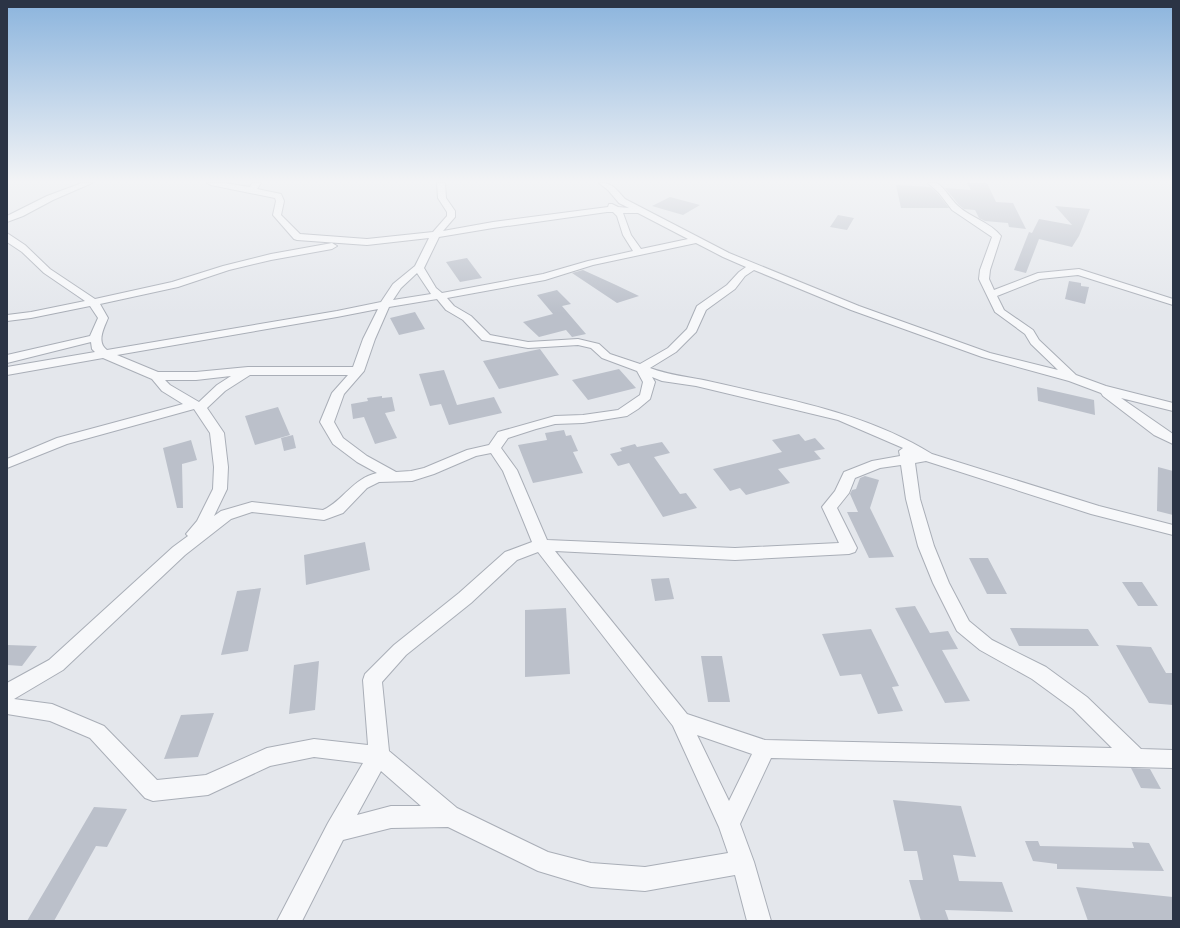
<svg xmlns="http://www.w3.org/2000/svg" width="1180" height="928" font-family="'Space Grotesk',sans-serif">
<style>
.building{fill:#bbc0ca}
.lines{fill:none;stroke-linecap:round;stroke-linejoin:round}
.street-casing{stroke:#a9aeb7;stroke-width:2}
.street{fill:#f7f8fa;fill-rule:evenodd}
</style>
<rect width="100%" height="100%" fill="#e4e7ec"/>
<path class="building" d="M967 183H987L996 202 1013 203 1026 229 1009 227 1008 223 985 221 979 218 975 210 964 209 959 205 945 188 971 190Z
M896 185 930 187 938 194 949 208H901Z
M670 197 700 205 683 215 652 206Z
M1055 206 1090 209 1079 236 1072 247 1039 239 1026 273 1014 270 1029 232 1032 233 1039 219 1072 225Z
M838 215 854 218 847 230 830 227Z
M467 258 482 278 460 282 446 262Z
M583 270 616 285 639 296 617 303 572 273Z
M1069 281 1081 283V286L1089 287 1085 304 1065 299Z
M557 290 571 304 562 306 586 334 572 337 566 330 539 337 523 322 553 314 537 295Z
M415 312 425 329 399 335 390 318Z
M540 349 559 375 499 389 483 361Z
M619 369 636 388 588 400 572 380Z
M444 370 457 405 494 397 502 413 449 425 441 404 430 406 419 374Z
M1037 387 1094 400 1095 415 1038 401Z
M382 396V398L392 397 395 411 385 413 397 438 375 444 364 417 353 419 351 404 368 401 367 398Z
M278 407 290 435 255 445 245 416Z
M564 430 566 436 571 435 578 451 573 452 583 473 533 483 518 445 547 440 545 433Z
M799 434 805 441 815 438 825 449 814 451 821 459 778 469 790 483 746 495 740 488 730 491 713 469 782 452 772 440Z
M293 435 296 448 284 451 281 438Z
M191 440 197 460 182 464 183 508H177L163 448Z
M662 442 670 453 654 457 680 494 686 493 697 508 663 517 629 463 618 466 610 454 622 451 620 448 635 444 637 447Z
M1158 467 1173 471V515L1157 511Z
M865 476 879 480 870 508 894 557 869 558 847 512H858L850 494 852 490 856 489 860 478Z
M365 542 370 570 306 585 304 555Z
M969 558H988L1007 594H987Z
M669 578 674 599 655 601 651 579Z
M1122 582H1142L1158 606H1138Z
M261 588 248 651 221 655 237 591Z
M915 606 930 633 948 631 958 649 942 650 970 701 945 703 895 608Z
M566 608 570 674 525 677V610Z
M1010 628 1088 629 1099 646H1019Z
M871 629 899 686 892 687 903 711 878 714 861 674 840 676 822 634Z
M7 645 37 646 22 666 7 665Z
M1116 645 1151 647 1166 673H1173V705L1149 703Z
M701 656H722L730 702H708Z
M319 661 315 710 289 714 294 665Z
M214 713 198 757 164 759 181 715Z
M1131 768 1150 769 1161 789 1141 788Z
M893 800 961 806 976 857 953 855 959 881 1002 882 1013 912 945 910 949 921H921L909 880H923L917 851H904Z
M94 807 127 809 107 847 96 846 54 921H27Z
M1025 841H1038L1040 846 1134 848 1132 842 1149 843 1164 871 1057 869V864L1033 861Z
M1076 887 1173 897V921H1088Z"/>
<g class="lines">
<defs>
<path id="street" d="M82 183H92L53 200 23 216 7 222V216L47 196Z
M207 183H224L250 187 252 183H261L257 189 281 194 284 201 281 215 300 234 367 239 433 232 447 216V212L438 198 437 183H445L446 198 455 211V217L443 231 493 222 608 207 609 204H612L618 207 629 208 619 203 608 190 599 183C612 182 617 190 625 199L729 253 859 306 990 353 1058 370 1031 344 1025 334 995 312 979 279 980 270 992 237 952 210 939 193 928 183H937C946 189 950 199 958 206 971 218 990 222 1001 236L990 270 989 279 994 290 1038 273 1079 269 1173 299V305L1078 275 1040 279 997 296 1004 310 1033 330 1039 340 1076 375 1106 386 1173 403V411L1121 398 1173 434V444L1154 435 1103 396 1101 393 1069 381 982 357 851 310 754 270 745 276 735 289 706 310 696 332 676 352 650 368C669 375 689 377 708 381 785 399 865 412 932 454L1099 506 1173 525V535L1091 514 926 461 915 463 920 499 934 546 949 583 969 621 992 640 1046 667 1087 697 1141 749 1173 750V768L771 758 740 824 754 862 771 921H747L735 875 645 891 591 887 538 871 448 827 391 828 343 840 302 921H277L328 823 363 763 314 757 270 766 208 795 153 801 145 798 90 738 50 721 7 714V683L49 660 173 547 188 536 186 534 197 521 213 489 214 467 210 433 194 409 67 444 7 468V459L57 438 183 404 162 391 152 379 103 358 7 375V367L95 352 92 349 91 342 7 363V355L90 336 98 318 90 306 31 318 7 321V315L31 312 85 301 44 273 22 252 7 242V233L25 245 50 269 95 299 172 282 223 266 271 254 332 243 337 246 332 249 271 260 229 270 178 287 100 304 108 318C104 328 96 342 107 350L337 311 381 302 393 284 415 266 429 238 367 245 297 240 294 239 273 215 276 201 275 198 211 185ZM607 212H613L617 216 623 235 633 251 588 261 543 274 442 293 436 288 424 268 439 237 493 228ZM623 213H638L688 239 641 249 631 235ZM696 243 723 257 746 267 739 272 727 285 697 306 687 329 668 348 640 364 610 354 599 344 578 339 528 342 490 335 471 316 454 306 447 298 545 280 593 265ZM417 273 431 294 393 300 401 288ZM437 299 446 310 463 320 482 340 528 348 578 345 591 348 602 358 637 371 643 382 640 395 618 410 583 415 555 416 498 432 489 445 467 450 424 468 411 471 396 472 367 456 343 438 334 422 344 394 364 371 375 339 389 307ZM378 309 363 339 353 367H248L196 372H158L117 355 337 317ZM250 375H348L332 393 320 422 333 444 357 462 377 473C353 478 343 501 323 510L252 502 221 511 214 516 227 489 228 467 224 433 207 408 225 391ZM231 376 217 385 199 402 170 385 165 380H196ZM652 377 662 381 696 386 838 420 903 448 899 451 900 456 872 461 844 472 835 491 822 507 839 543 735 548 547 540 517 470 501 448 508 438 536 429 555 424 583 423 627 416 638 409 650 399 655 382ZM491 453 503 471 532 542 505 552 459 593 394 645 365 674 363 680 368 745 314 739 267 748 206 775 157 780 104 726 52 704 14 699 63 670 185 555 231 519 252 512 324 520 343 513 367 488 379 482 412 481 434 474 476 456ZM901 465 906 499 918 546 933 583 957 631 980 650 1032 679 1073 709 1112 748 765 740 687 714 555 551 735 560 849 554 855 552 857 548 837 508 849 493 855 478 880 468ZM538 552 673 726 719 827 728 853 645 867 591 863 548 852 457 808 389 751 382 682 406 655 471 603 517 560ZM697 735 752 754 729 801ZM381 771 421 806H391L357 815Z"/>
</defs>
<use href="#street" class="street-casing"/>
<use href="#street" class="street"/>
</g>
<linearGradient id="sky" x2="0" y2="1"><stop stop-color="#8bb4dd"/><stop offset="0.58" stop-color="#f3f4f6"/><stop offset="1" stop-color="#f3f4f6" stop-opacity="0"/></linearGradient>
<rect width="1180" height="313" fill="url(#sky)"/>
<rect width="1180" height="928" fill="none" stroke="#2b3445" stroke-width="16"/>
</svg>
